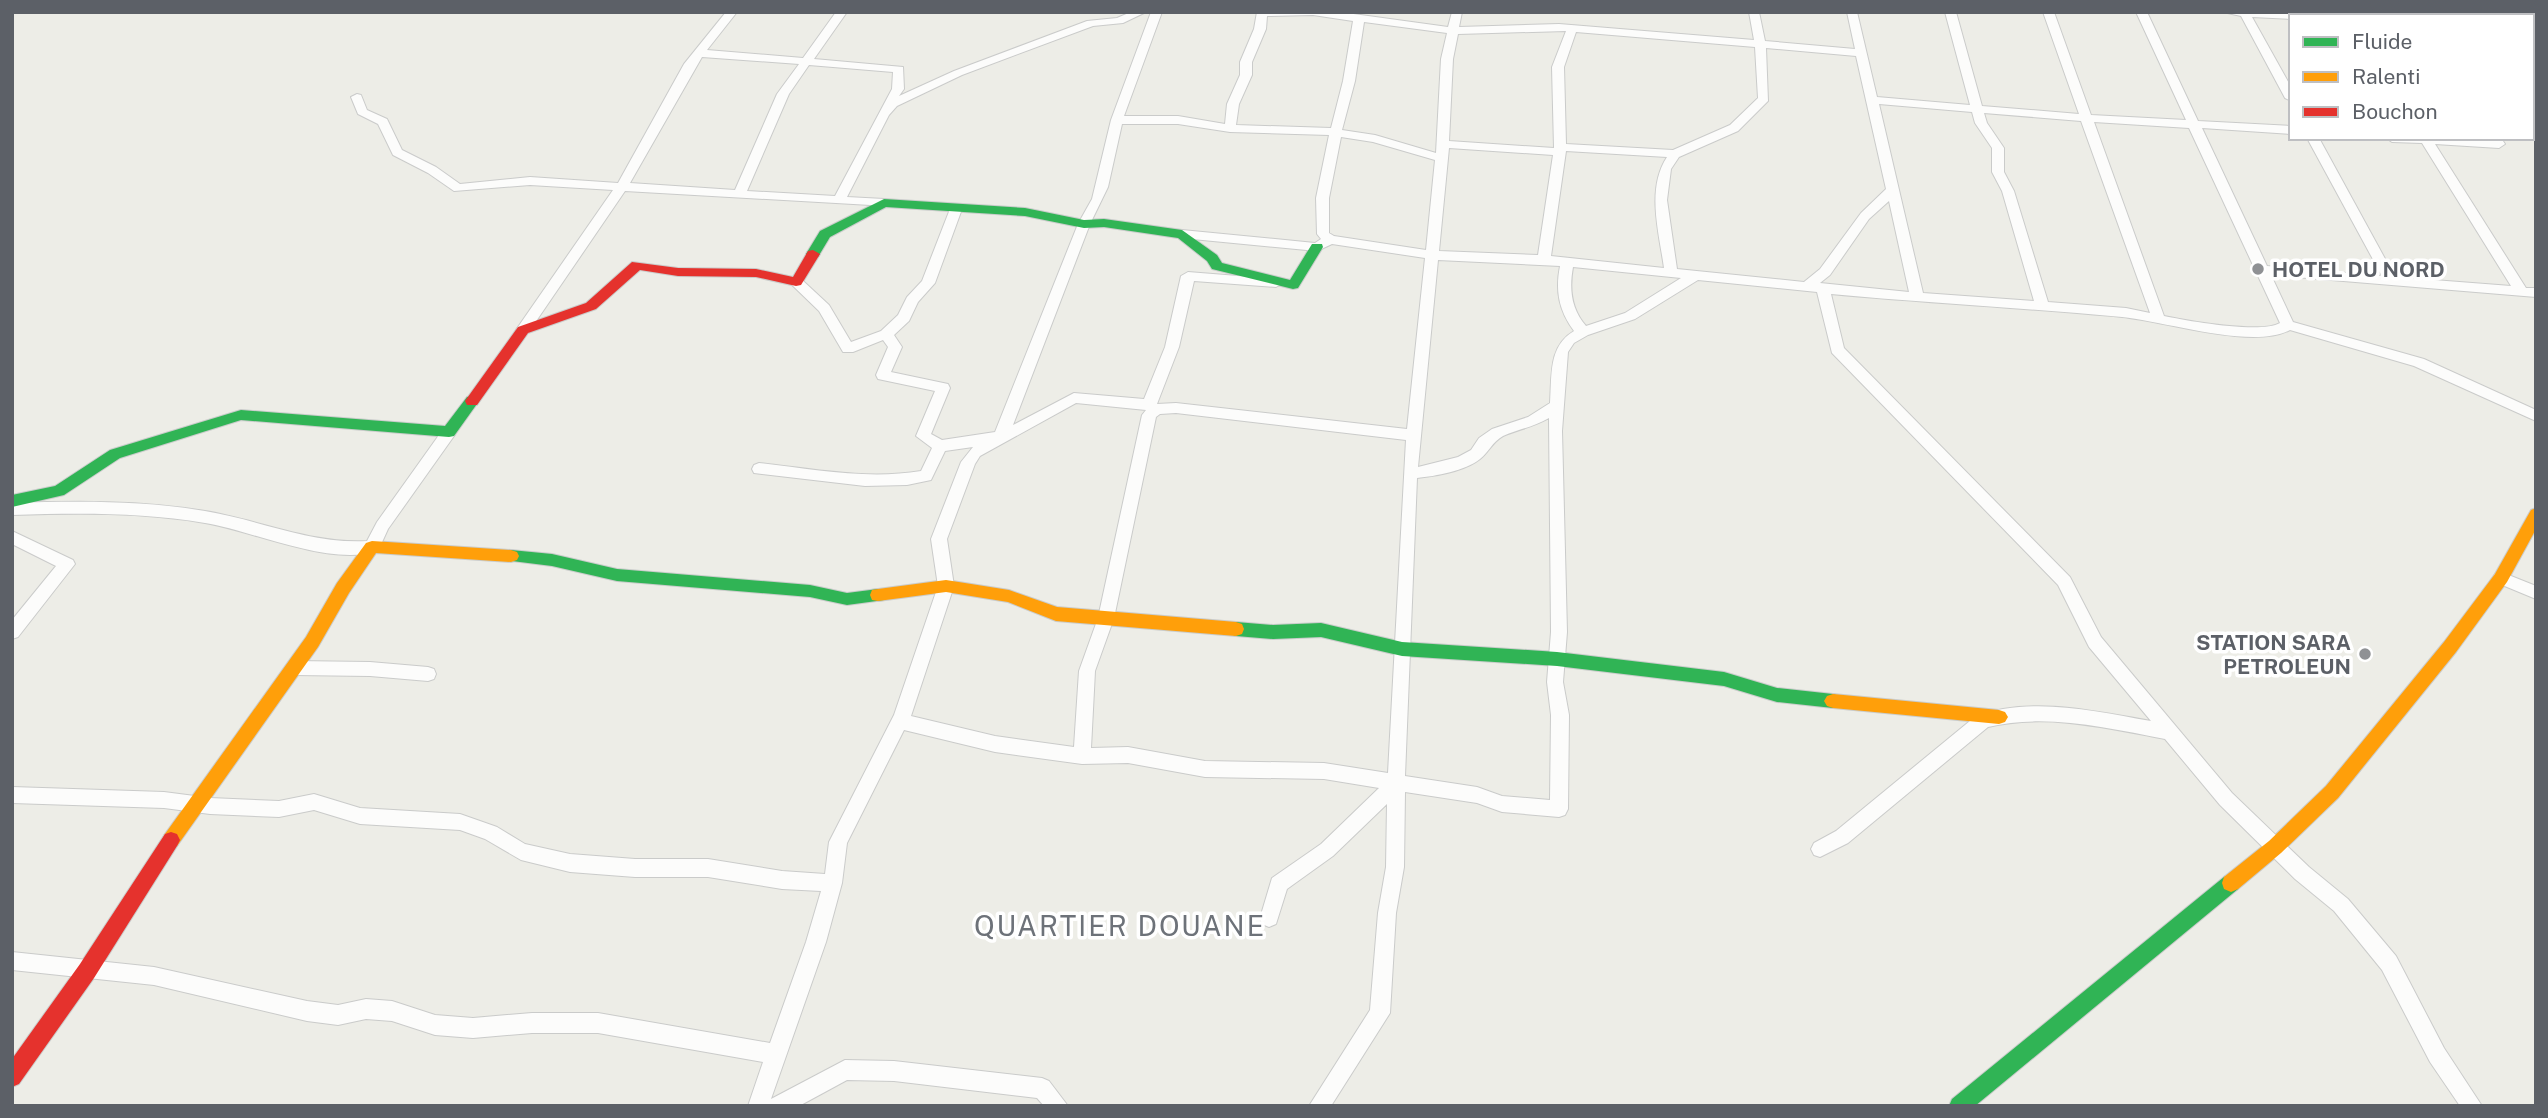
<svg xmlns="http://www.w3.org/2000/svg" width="2548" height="1118" font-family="'Public Sans',sans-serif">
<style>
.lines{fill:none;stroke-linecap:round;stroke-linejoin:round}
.street-casing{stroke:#cacbca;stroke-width:2}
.fast-casing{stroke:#cacccb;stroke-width:2}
.slow-casing{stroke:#cacccb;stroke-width:2}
.jam-casing{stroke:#cacccb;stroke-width:2}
.street{fill:#fcfcfb;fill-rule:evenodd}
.fast{fill:#30b455;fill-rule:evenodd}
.slow{fill:#ff9f0a;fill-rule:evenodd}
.jam{fill:#e5322d;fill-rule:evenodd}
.poi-dot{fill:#8f9194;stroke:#fff;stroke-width:2.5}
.labels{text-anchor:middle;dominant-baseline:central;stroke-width:7;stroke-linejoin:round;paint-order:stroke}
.poi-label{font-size:21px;font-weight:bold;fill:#5c6067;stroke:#fff;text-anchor:start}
.near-neighbourhood-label{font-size:28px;letter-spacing:2px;fill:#6d7279;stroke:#fff}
</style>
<rect width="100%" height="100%" fill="#edede7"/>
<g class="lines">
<defs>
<path id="street" d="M726 12H737L707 50 803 58 836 12H847L814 59 903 67 904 89 899 96 954 71 1087 21 1117 18 1131 12H1146L1123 23 1093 26 962 75 897 106 889 115 847 197 884 199 888 200V206L625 191 528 333H518L516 330 518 327 613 190 530 185 454 191 428 173 393 155 378 124 358 114 351 97 357 94 361 95 367 110 387 119 402 150 436 167 460 184 530 177 618 183 684 64ZM702 57 799 64 777 94 735 190 630 183ZM809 65 893 72 892 89 835 196 747 191 789 94Z
M1151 12H1162L1124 116H1178L1225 124 1227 104 1240 75V62L1254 29 1257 12H1339L1448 27 1452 12H1462L1459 27 1559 24 1754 40 1749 12H1759L1765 41 1855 49 1847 12H1857L1877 97 1970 105 1945 12H1956L1982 106 2079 114 2043 12H2054L2091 115 2186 120 2136 12H2147L2198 121 2291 126V134L2202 128 2267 266 2382 276 2307 138H2319L2395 277 2511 286 2422 143 2392 142 2386 138H2461L2503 141 2505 144 2499 148 2435 144 2526 288H2536V297L2271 275 2293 322 2424 359 2536 410V421L2414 366 2290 330C2253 350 2164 321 2122 317 2025 308 1928 303 1831 294L1844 348 2070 577 2101 637 2232 793 2309 867 2348 899 2396 956 2444 1048 2482 1106H2460L2430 1062 2382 970 2334 911 2295 879 2220 805 2165 739C2107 728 2046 713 1988 727L1848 843 1820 857 1814 855 1811 849 1814 843 1836 831 1976 716C2031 696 2095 711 2151 721L2089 647 2058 585 1832 353 1817 292 1698 280 1635 319 1588 335 1574 343 1568 352 1562 431 1567 632 1563 682 1569 715 1568 809 1565 815 1559 817 1502 812 1477 803 1405 792 1404 867 1396 913 1390 1013 1331 1106H1309L1370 1010 1378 913 1386 867 1387 804 1333 856 1287 889 1276 924 1269 927 1262 924 1260 918 1272 878 1321 844 1379 788 1324 779 1205 777 1128 763 1082 764 995 752 904 730 847 843 842 883 826 942 771 1099 845 1060 894 1061 1042 1078 1049 1081 1068 1106H1044L1037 1098 894 1081 847 1080 799 1106H748L763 1062 598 1033H532L473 1038 435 1035 392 1021 366 1019 338 1025 307 1021 154 985 12 970V952L154 967 307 1001 338 1005 366 999 392 1001 435 1015 473 1018 532 1013H598L770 1043 806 942 821 891 782 889 708 877H635L570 872 521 860 485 839 460 830 360 824 314 810 279 817 210 814 164 808 12 803V787L164 792 210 798 279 801 314 794 360 808 460 814 497 827 525 844 570 854 635 859H708L782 871 825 874 829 842 894 715 938 586 931 539 961 462 973 447 945 451 931 480 907 485 865 486 754 473 752 469 754 465 759 463C812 469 867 480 921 471L932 448 916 436 935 391 878 379 876 375 888 347 883 340 853 352H843L819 311 789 282 796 278 801 279 829 305 851 342 881 331 898 315 907 297 922 281 950 209 956 205 960 206 962 209 935 283 918 302 909 321 894 335 902 347 891 372 948 384 950 388 931 434 942 440 995 432 1078 224 1092 199 1111 120ZM1313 15 1353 21 1343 81 1331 128 1236 125 1239 104 1252 75V62L1266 29 1267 16ZM1364 22 1447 33 1441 59 1436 153 1375 135 1342 130 1355 81ZM1566 31 1552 67 1554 148 1449 141 1453 59 1458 34ZM1576 32 1755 47 1758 98 1730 125 1673 150 1566 144 1564 67ZM1766 48 1856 56 1886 189 1861 213 1820 269 1804 282 1677 269 1667 200 1671 169 1679 157 1738 131 1768 101ZM1879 104 1972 112 1975 123 1992 148V172L2002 191 2034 301 1923 293ZM1984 113 2081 121 2150 313 2126 308 2048 302 2014 191 2004 172V148L1987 123ZM2094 122 2189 128 2280 323C2261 334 2188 321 2164 316ZM1122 124H1178L1230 132 1329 135 1316 198 1317 234 1321 239 1315 243 1182 230 1176 234 1182 238 1317 251 1332 244 1425 258 1407 429 1176 403 1157 404 1179 347 1194 281 1276 287 1283 283 1276 279 1188 272 1181 276 1165 347 1144 399 1074 393 1013 425 1090 224 1108 187ZM1341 137 1373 142 1435 160 1426 250 1334 236 1329 233V198ZM1449 148 1553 155 1538 255 1439 251ZM1566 151 1667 157C1646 189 1659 232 1664 268L1551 256ZM1889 201 1909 292 1820 283 1830 275 1869 219ZM1438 260 1560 266C1555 291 1559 311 1574 331 1548 346 1552 376 1550 403L1528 417 1492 429 1479 438 1471 450 1458 457 1418 467ZM1573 267 1681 278 1625 313 1586 326C1571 309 1569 289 1573 267ZM1076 403 1146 410 1142 415 1098 618 1079 671 1074 747 995 736 911 716 954 586 947 539 975 464 980 456ZM1176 413 1406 440 1388 773 1324 763 1205 761 1128 747 1091 748 1095 671 1114 618 1156 417 1160 414ZM1549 418 1551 632 1547 682 1551 715 1550 800 1502 796 1477 787 1405 776 1417 478C1436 476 1465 471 1480 459 1489 452 1492 442 1503 436 1519 429 1534 427 1549 418Z
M2223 12 2305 14 2306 16H2291V19L2252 17 2291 87V101L2285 98 2241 16Z
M2337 12H2348L2350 16H2339Z
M449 427 456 432 454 436 388 529 378 551C330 567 254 531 205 523 141 512 76 513 12 515V503C76 501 141 500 205 511 260 520 310 544 367 541L377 522 444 428Z
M12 531 73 560 75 564 18 637 12 639V620L56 566 12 544Z
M2501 572 2536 586V599L2495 582 2493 578 2495 574Z
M294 661 370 662 428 667 434 669 436 674 434 679 428 681 370 676 294 675 288 673 286 668 288 663Z"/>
<path id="fast" d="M884 199 1025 208 1084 220 1104 219 1182 230 1217 255 1222 263 1290 280 1312 244H1322L1323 247 1298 288 1293 289 1212 269 1207 261 1178 238 1104 227 1084 228 1025 216 886 207 830 237 818 257H808L806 254 820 231Z
M472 396 479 401 454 436 449 437 241 420 120 458 64 495 12 507V495L55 486 110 450 241 410 445 426 467 397Z
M511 550 552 554 617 569 810 585 847 593 878 589 884 590 886 595 884 600 847 605 810 597 617 581 552 566 505 560 503 556 505 552Z
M1236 622 1273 625 1321 623 1402 642 1557 652 1724 672 1777 688 1833 694 1839 696 1842 701 1839 706 1833 708 1777 702 1724 686 1557 666 1402 656 1321 637 1273 639 1236 636 1230 634 1228 629 1230 624Z
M2231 874 2238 877 2240 883 2238 889 1975 1106H1949L1952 1099 2224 877Z"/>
<path id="slow" d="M2536 508V529L2507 582 2456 652 2338 798 2281 853 2238 889 2231 892 2224 889 2222 883 2224 877 2269 841 2326 786 2444 642 2495 574 2531 510Z
M372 541 511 550 517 552 519 556 517 560 511 562 376 553 349 593 318 647 177 846 171 848 165 846 162 840 165 834 306 637 337 583 366 543Z
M946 580 1009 590 1057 607 1236 622 1242 624 1244 629 1242 634 1236 636 1056 621 1008 602 946 592 878 601 872 600 870 595 872 590 878 589Z
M1833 694 1999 710 2005 712 2008 717 2005 722 1999 724 1833 708 1827 706 1824 701 1827 696Z"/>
<path id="jam" d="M813 250 820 254 801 285 796 286 756 277 678 276 640 270 596 309 528 333 477 405H467L465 401 518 327 586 303 632 262 678 268 756 269 793 277 808 251Z
M171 832 177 834 180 840 177 846 94 978 19 1084 12 1087V1059L80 964 165 834Z"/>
</defs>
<use href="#street" class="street-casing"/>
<use href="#fast" class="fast-casing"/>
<use href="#slow" class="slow-casing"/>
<use href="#jam" class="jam-casing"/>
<use href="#street" class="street"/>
<use href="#fast" class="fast"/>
<use href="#slow" class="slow"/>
<use href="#jam" class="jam"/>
</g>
<g class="poi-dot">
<circle cx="2258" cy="269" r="7"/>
<circle cx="2365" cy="654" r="7"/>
</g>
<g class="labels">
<g class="poi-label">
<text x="2272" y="269">HOTEL DU NORD</text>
<text x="2351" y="642" text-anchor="end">STATION SARA<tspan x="2351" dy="24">PETROLEUN</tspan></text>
</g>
<g class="near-neighbourhood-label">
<text x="1120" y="925">QUARTIER DOUANE</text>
</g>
</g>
<rect width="2548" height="1118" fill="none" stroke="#5c6067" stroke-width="28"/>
<rect x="2289" y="14" width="245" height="126" fill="#ffffff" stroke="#bebfc2" stroke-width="2"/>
<rect x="2303" y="37" width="35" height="10" fill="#30b455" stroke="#bebfc2" stroke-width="2"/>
<text x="2352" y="49" font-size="21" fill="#5c6067">Fluide</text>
<rect x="2303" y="72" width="35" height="10" fill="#ff9f0a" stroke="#bebfc2" stroke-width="2"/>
<text x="2352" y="84" font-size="21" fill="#5c6067">Ralenti</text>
<rect x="2303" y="107" width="35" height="10" fill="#e5322d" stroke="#bebfc2" stroke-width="2"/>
<text x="2352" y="119" font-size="21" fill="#5c6067">Bouchon</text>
</svg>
